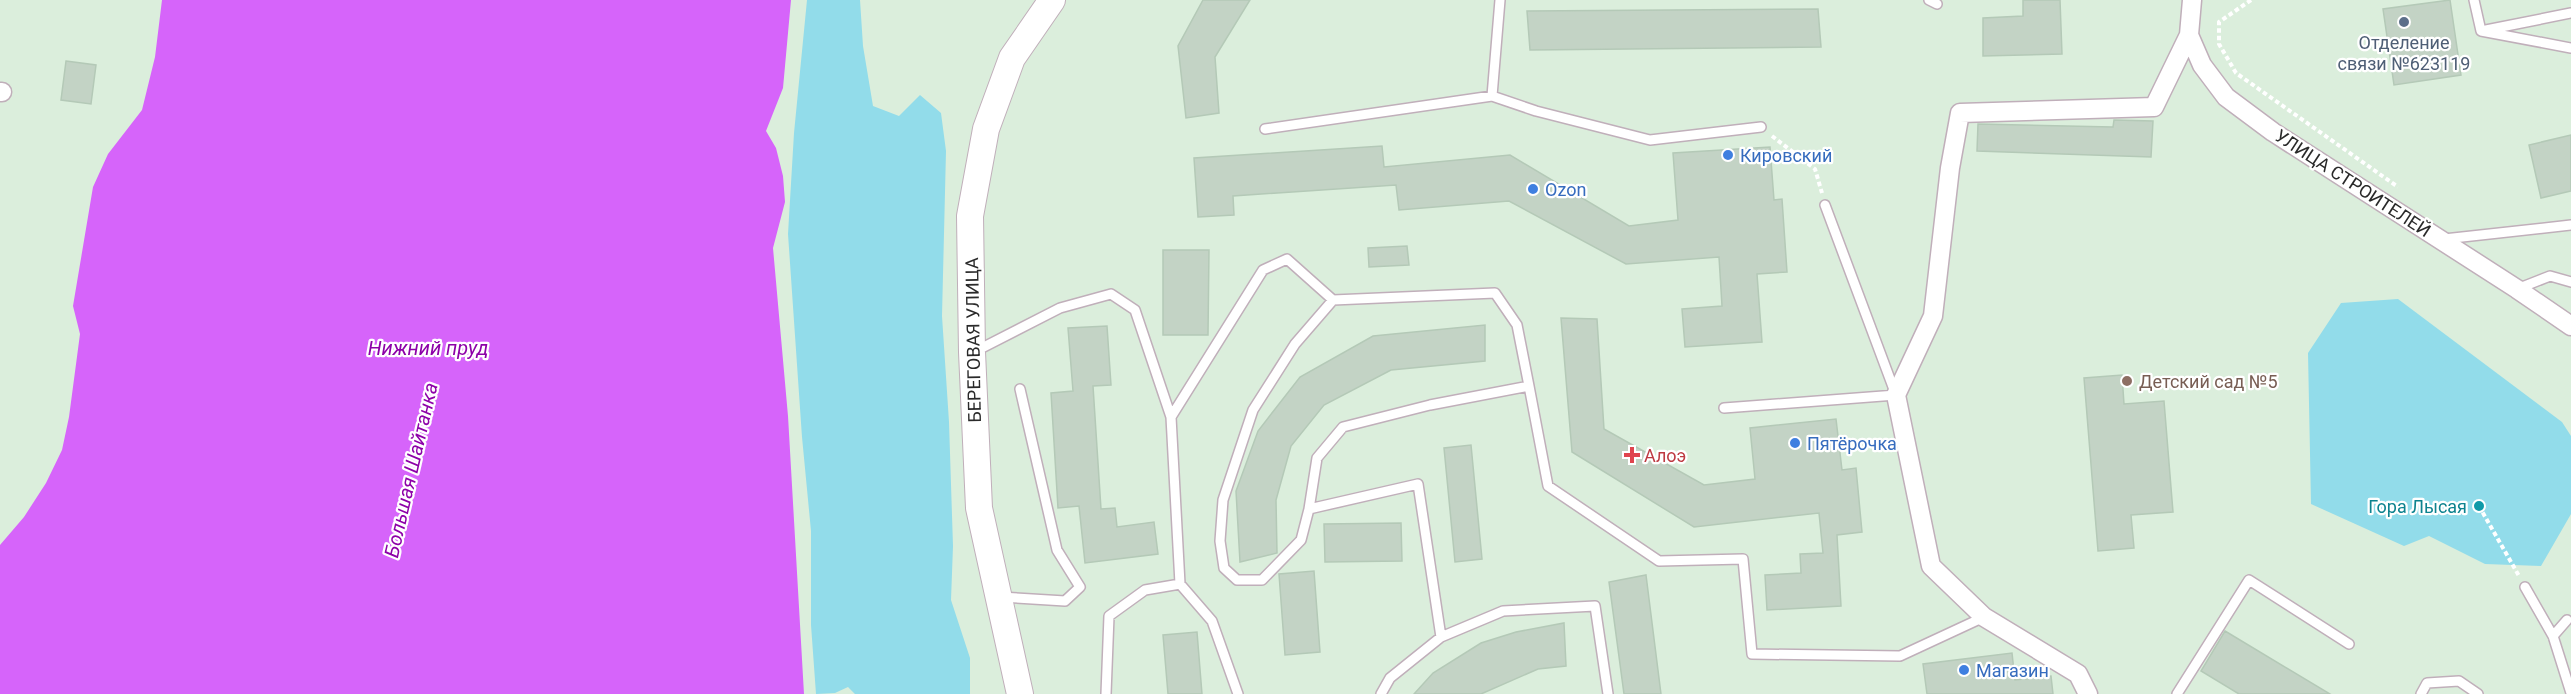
<svg xmlns="http://www.w3.org/2000/svg" width="2571" height="694" font-family="Roboto,sans-serif">
<style>
.green{fill:#92dcea}
.water{fill:#d664fa}
.building{fill:#c3d3c5;stroke:#b4c9b7;stroke-width:1.5}
.lines{fill:none;stroke-linecap:round;stroke-linejoin:round}
.lane-casing{stroke:#c0afba;stroke-width:12}
.street-casing{stroke:#c0afba;stroke-width:21}
.secondary-casing{stroke:#c0afba;stroke-width:28}
.path{stroke:#fff;stroke-width:4;stroke-dasharray:4.5 3;stroke-linecap:butt}
.lane{stroke:#fff;stroke-width:9}
.street{stroke:#fff;stroke-width:18}
.secondary{stroke:#fff;stroke-width:26}
.service-dot{fill:#5c6f8a;stroke:#fff;stroke-width:2}
.shop-dot{fill:#3f7fe0;stroke:#fff;stroke-width:2}
.education-dot{fill:#8d6e63;stroke:#fff;stroke-width:2}
.health-dot{fill:#e0444e;stroke:#fff;stroke-width:2}
.culture-dot{fill:#0f9aa8;stroke:#fff;stroke-width:2}
.labels{text-anchor:middle;dominant-baseline:central;stroke-width:4.5;stroke-linejoin:round;paint-order:stroke}
.service-label{font-size:18px;fill:#4e5e75;stroke:#fff}
.shop-label{font-size:18px;fill:#366cbe;stroke:#fff;text-anchor:start}
.street-label{font-size:18px;fill:#2a2a2a;stroke:#fff}
.education-label{font-size:18px;fill:#785e54;stroke:#fff;text-anchor:start}
.health-label{font-size:18px;fill:#be3a42;stroke:#fff;text-anchor:start}
.culture-label{font-size:18px;fill:#0d838f;stroke:#fff;text-anchor:end}
.water-label{font-size:20px;font-style:italic;fill:#8d01a8;stroke:#fff}
</style>
<rect width="100%" height="100%" fill="#dbeedc"/>
<path class="green" d="M807 0H860L863 46 873 106 899 116 920 95 941 113 946 151 942 316 949 422 953 546 951 600 970 658V694H855L848 687 835 693 816 694 811 625V531L802 437 788 234 794 133Z
M2398 299 2562 422 2571 436V514L2541 566 2485 564 2429 536 2404 546 2311 504 2308 353 2341 303Z"/>
<path class="water" d="M162 0H791L783 88 766 131 776 148 783 176 785 202 773 248 788 416 804 694H0V545L24 517 46 483 62 450 69 417 80 334 73 306 93 187 108 154 142 110 155 57Z"/>
<path class="building" d="M1203 0H1250L1215 57 1219 113 1186 118 1178 46Z
M2023 0H2060L2062 54 1983 56V18L2023 16Z
M2450 0 2461 75 2394 85 2383 9Z
M1818 9 1821 47 1530 50 1527 11Z
M66 61 96 65 91 104 61 100Z
M2114 120 2153 121 2151 157 1977 151 1978 124 2113 127Z
M2571 135V191L2541 198 2529 145Z
M1382 146 1384 167 1510 155 1629 226 1678 220 1673 153 1770 147 1774 200 1782 199 1787 272 1757 274 1762 342 1685 347 1682 309 1722 306 1719 257 1626 264 1509 201 1399 210 1396 185 1233 196 1234 215 1198 217 1194 158Z
M1407 246 1409 265 1369 267 1368 248Z
M1163 250H1209L1208 335H1163Z
M1561 318 1597 319 1604 429 1704 485 1755 479 1750 428 1836 419 1842 470 1856 468 1862 532 1837 535 1841 606 1767 610 1765 575 1801 573 1800 554 1823 553 1819 513 1694 527 1572 452Z
M1485 325V361L1391 370 1324 405 1291 446 1276 500 1277 553 1240 562 1236 491 1258 431 1300 377 1373 336Z
M1107 326 1111 385 1093 386 1101 509 1115 508 1117 527 1154 522 1158 554 1085 563 1079 506 1058 508 1051 393 1073 391 1068 328Z
M2122 375 2124 404 2164 401 2173 512 2131 515 2134 548 2098 551 2084 378Z
M1471 445 1482 559 1455 562 1444 448Z
M1401 523 1402 561 1325 562 1324 524Z
M1314 571 1320 652 1285 655 1279 574Z
M1646 575 1661 694H1624L1609 582Z
M1564 623 1566 666 1538 669 1481 694H1414L1433 673 1481 643 1516 632Z
M2225 631 2330 694H2239L2201 671Z
M1197 632 1202 694H1168L1163 635Z
M2012 653 2015 680 2051 676 2053 694H1927L1923 664Z"/>
<g class="lines">
<defs>
<path id="lane" d="M1929 0 1937 4
M2474 0 2481 31 2571 48
M2486 30 2571 13
M1492 96 1500 0
M1265 129 1492 96 1536 111 1650 140 1761 127
M2444 239 2571 225
M2517 289 2550 276 2571 282
M974 352 1060 308 1111 294 1135 310 1171 417
M1529 386 1548 486 1659 561 1743 559 1752 654 1900 656 1984 617
M1724 408 1896 395 1825 205
M1309 509 1301 540 1262 580H1237L1224 568 1220 541 1223 500 1253 410 1295 344 1333 300
M1180 584 1212 621 1238 694
M2525 587 2553 636 2571 693
M1000 597 1065 601 1080 587 1057 550 1020 389
M2553 636 2567 620
M1106 694 1109 616 1145 590 1180 584 1171 417 1263 270 1287 259 1333 300 1495 293 1517 325 1529 386 1430 405 1343 427 1317 458 1309 509 1418 484 1441 637
M1381 694 1390 678 1441 637 1503 611 1595 606 1608 694
M2177 694 2249 580 2349 644
M2421 694 2427 683 2459 681 2478 694"/>
<path id="street" d="M2192 0 2189 35 2202 65 2226 97 2273 132 2517 289 2571 326
M0 92H2
M2088 694 2078 674 1984 617 1931 566 1896 395 1933 316 1950 168 1960 113 2154 107 2189 35"/>
<path id="secondary" d="M1020 694 979 508 972 352 970 216 986 129 1012 58 1052 0"/>
</defs>
<use href="#lane" class="lane-casing"/>
<use href="#street" class="street-casing"/>
<use href="#secondary" class="secondary-casing"/>
<path class="path" d="M2251 0 2219 22V44L2236 73 2398 187
M1772 136 1815 169 1822 193
M2479 506 2519 576"/>
<use href="#lane" class="lane"/>
<use href="#street" class="street"/>
<use href="#secondary" class="secondary"/>
</g>
<circle class="service-dot" cx="2404" cy="22" r="6"/>
<g class="shop-dot">
<circle cx="1728" cy="155" r="6"/>
<circle cx="1533" cy="189" r="6"/>
<circle cx="1795" cy="443" r="6"/>
<circle cx="1964" cy="670" r="6"/>
</g>
<circle class="education-dot" cx="2127" cy="381" r="6"/>
<path class="health-dot" d="M1629 446h6v6h6v6h-6v6h-6v-6h-6v-6h6z"/>
<circle class="culture-dot" cx="2479" cy="506" r="6"/>
<g class="labels">
<g class="service-label">
<text x="2404" y="42">Отделение<tspan x="2404" dy="21">связи №623119</tspan></text>
</g>
<g class="shop-label">
<text x="1740" y="155">Кировский</text>
<text x="1545" y="189">Ozon</text>
<text x="1807" y="443">Пятёрочка</text>
<text x="1976" y="670">Магазин</text>
</g>
<g class="street-label">
<text transform="translate(2353 183) rotate(33)">УЛИЦА СТРОИТЕЛЕЙ</text>
<text transform="translate(973 340) rotate(-91)">БЕРЕГОВАЯ УЛИЦА</text>
</g>
<g class="education-label">
<text x="2139" y="381">Детский сад №5</text>
</g>
<g class="health-label">
<text x="1644" y="455">Алоэ</text>
</g>
<g class="culture-label">
<text x="2467" y="506">Гора Лысая</text>
</g>
<g class="water-label">
<text x="428" y="348">Нижний пруд</text>
<text transform="translate(411 470) rotate(-77)">Большая Шайтанка</text>
</g>
</g>
</svg>
